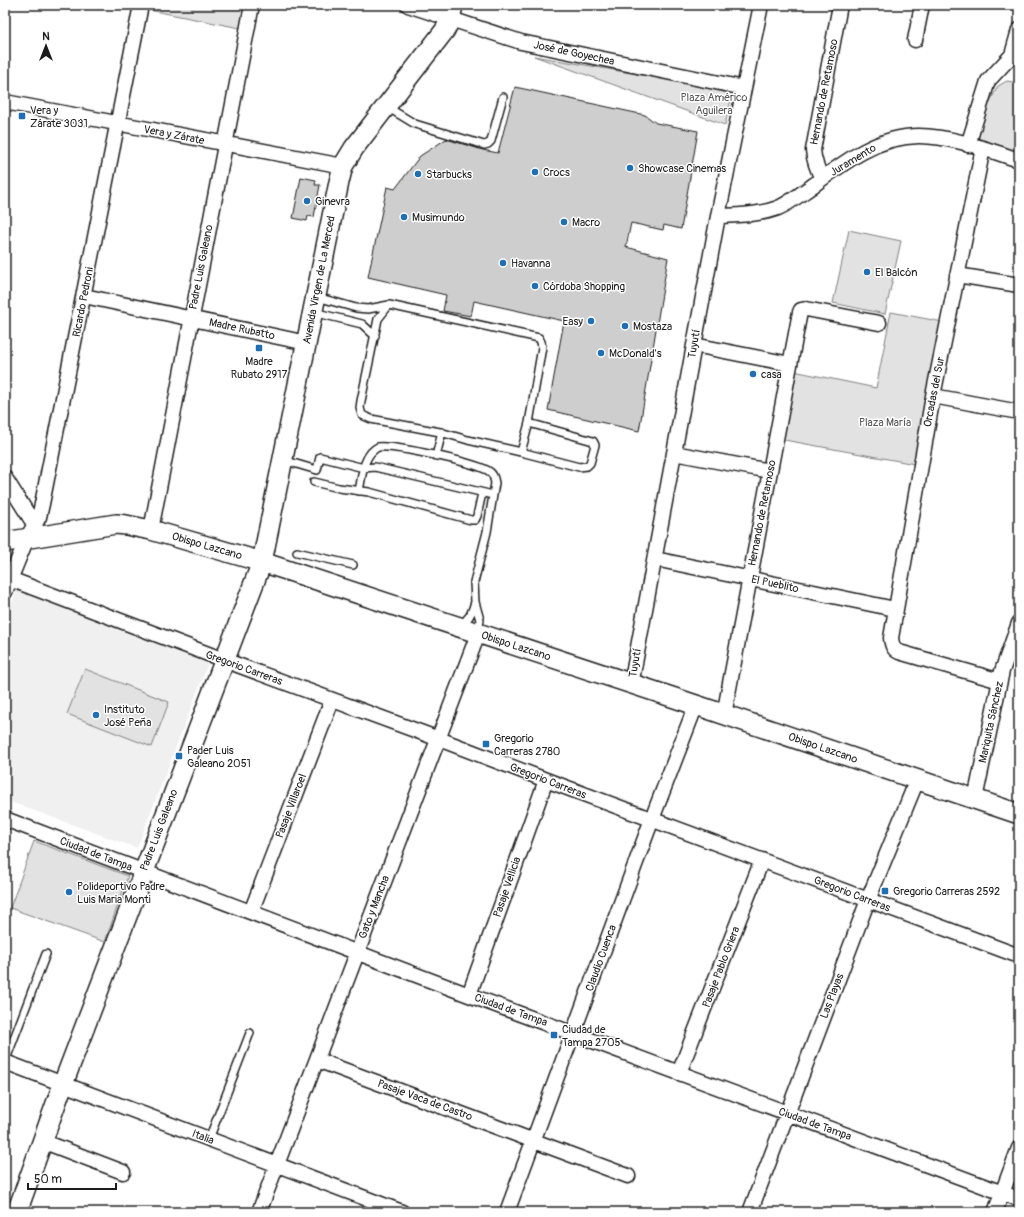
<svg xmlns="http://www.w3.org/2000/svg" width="1024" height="1217" font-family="Pangolin,sans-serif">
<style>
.built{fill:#f0f0f0}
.green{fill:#e2e2e2;stroke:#7f7f7f}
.building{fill:#cecece;stroke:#1c1c1c}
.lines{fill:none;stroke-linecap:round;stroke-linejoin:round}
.lane-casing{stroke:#1c1c1c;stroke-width:10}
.street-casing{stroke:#1c1c1c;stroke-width:17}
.secondary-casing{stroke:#1c1c1c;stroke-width:22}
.lane{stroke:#fff;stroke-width:7}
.street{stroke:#fff;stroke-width:14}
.secondary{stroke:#fff;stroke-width:19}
.poi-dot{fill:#1f6fb2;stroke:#fff;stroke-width:1.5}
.labels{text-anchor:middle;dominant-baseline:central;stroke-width:3;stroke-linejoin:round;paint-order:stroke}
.street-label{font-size:11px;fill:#1c1c1c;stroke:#fff}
.park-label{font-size:11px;fill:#575757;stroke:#fff}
.poi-label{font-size:11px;fill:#1c1c1c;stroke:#fff;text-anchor:start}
</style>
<rect width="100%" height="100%" fill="#fff"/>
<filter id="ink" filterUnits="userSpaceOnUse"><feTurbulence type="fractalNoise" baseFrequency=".025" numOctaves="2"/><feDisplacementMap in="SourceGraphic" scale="8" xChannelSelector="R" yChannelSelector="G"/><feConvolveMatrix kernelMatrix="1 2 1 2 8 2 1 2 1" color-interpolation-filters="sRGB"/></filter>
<g filter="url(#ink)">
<path class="built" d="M17 589 209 661 137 848 5 800V622Z"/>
<path class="green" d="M150 5H245L240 28 149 10Z
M534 56 733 91 725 125Z
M1007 81 1019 83V155L977 139 984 113 998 86Z
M849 230 901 241 885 314 833 303Z
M891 312 943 322 915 464 779 439 789 370 876 388Z
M17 547 5 578V549Z
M85 669 169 702 152 747 67 714Z
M34 841 128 876 105 942 10 908Z"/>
<path class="building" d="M515 87 645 115 656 123 698 131 681 229 664 225 663 230 631 223 626 247 668 258 639 431 548 410 564 321 474 301 471 316 443 311 446 295 368 277 387 187 395 189 420 156 446 139 483 150 498 153Z
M301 177 316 180 315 185H320L314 217 308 216 307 221 293 218Z"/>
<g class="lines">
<defs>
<path id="lane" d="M387 107 415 124 484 145 488 144 491 141 503 97
M317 297 356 308 368 309 389 305
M389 305 539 338 541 342 542 347 529 423 521 452 468 440 440 432 371 419 362 415 360 408 361 401 378 319Z
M313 312 362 324 375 336
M521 452 579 467 587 466 590 463 595 445 593 441 529 423
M436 456 442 432
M283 460 317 470 320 457 364 468 375 467 493 495
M314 482 339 488 369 492 471 520H475L477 516 482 493
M359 491C362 477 363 454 378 447 393 445 479 463 490 472 494 475 494 479 495 483L487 532 474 582 475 602 480 620 478 632
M297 552 353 565
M460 624C470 620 472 611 475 602
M5 1062 46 954
M209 1139 250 1033"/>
<path id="street" d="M408 5 521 42 744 88
M915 40 922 5
M5 102 343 166
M968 145 988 81 1012 55 1019 30
M983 148 933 396 891 638C892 645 893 649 899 652L1000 681
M822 178C817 169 814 161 813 150L840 5
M718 216C738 215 759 215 778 208 790 203 800 194 811 187 843 163 877 136 919 136 951 136 988 150 1019 160
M957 275 1019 285
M84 296 307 343
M694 345 790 364
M933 396 1019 412
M674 453 770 471
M5 478 34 524 38 532
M151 530 252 5
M655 559 895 609
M10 579 224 660 439 739 546 780 1019 956
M5 592 27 538 39 517 42 504 141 5
M631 685 718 216 761 5
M724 715 800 312 801 310 806 309 879 323
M975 799 1002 671 1019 623
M5 819 469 995 1019 1199
M251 912 332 700
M469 995 546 780
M317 1060 628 1176
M5 1062 402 1212
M679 1073 762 860
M42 1141 123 1172
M259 1212 478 634
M507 1212 652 819 696 705
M750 1212 868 900 917 780
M995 1212 1019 1148"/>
<path id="secondary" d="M5 542 116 524 126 525 151 530 262 562 696 705 1019 814
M17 1212 63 1084 262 562 339 182 343 166 354 148 445 30 450 20 453 5"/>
</defs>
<use href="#lane" class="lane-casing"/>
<use href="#street" class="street-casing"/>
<use href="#secondary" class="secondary-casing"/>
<use href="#lane" class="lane"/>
<use href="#street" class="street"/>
<use href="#secondary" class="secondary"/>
</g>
</g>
<g class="poi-dot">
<rect x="18" y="112" width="8" height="8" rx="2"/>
<circle cx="630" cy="168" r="4"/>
<circle cx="535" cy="172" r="4"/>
<circle cx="418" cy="174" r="4"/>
<circle cx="307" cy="201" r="4"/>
<circle cx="404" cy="217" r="4"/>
<circle cx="564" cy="222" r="4"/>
<circle cx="503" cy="263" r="4"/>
<circle cx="867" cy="272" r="4"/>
<circle cx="535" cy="286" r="4"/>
<circle cx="591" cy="321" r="4"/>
<circle cx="625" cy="326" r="4"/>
<rect x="255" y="344" width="8" height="8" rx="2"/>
<circle cx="601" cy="353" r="4"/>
<circle cx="753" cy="374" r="4"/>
<circle cx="96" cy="715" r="4"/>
<rect x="482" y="740" width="8" height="8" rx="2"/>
<rect x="175" y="752" width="8" height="8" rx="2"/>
<rect x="881" y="887" width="8" height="8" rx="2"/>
<circle cx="69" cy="892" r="4"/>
<rect x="550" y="1031" width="8" height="8" rx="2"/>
</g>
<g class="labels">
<g class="street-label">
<text transform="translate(574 53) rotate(12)">José de Goyechea</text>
<text transform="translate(824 92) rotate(-79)">Hernando de Retamoso</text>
<text transform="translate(174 135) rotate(11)">Vera y Zárate</text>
<text transform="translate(853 160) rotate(-31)">Juramento</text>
<text transform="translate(201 267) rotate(-79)">Padre Luis Galeano</text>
<text transform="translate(319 280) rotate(-79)">Avenida Virgen de La Merced</text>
<text transform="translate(83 302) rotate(-79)">Ricardo Pedroni</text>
<text transform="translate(242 329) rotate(12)">Madre Rubatto</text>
<text transform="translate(694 344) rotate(-80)">Tuyutí</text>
<text transform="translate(934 392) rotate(-79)">Orcadas del Sur</text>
<text transform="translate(762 513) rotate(-79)">Hernando de Retamoso</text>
<text transform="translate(207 546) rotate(16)">Obispo Lazcano</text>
<text transform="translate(775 584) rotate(12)">El Pueblito</text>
<text transform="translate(516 646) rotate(18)">Obispo Lazcano</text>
<text transform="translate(635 663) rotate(-80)">Tuyutí</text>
<text transform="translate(244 668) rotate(20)">Gregorio Carreras</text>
<text transform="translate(991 722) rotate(-78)">Mariquita Sánchez</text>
<text transform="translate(823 748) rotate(19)">Obispo Lazcano</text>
<text transform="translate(548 781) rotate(21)">Gregorio Carreras</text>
<text transform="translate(291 806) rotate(-69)">Pasaje Villaroel</text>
<text transform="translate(159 830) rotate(-69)">Padre Luis Galeano</text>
<text transform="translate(96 854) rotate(21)">Ciudad de Tampa</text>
<text transform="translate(507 887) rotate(-71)">Pasaje Vellicia</text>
<text transform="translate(852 894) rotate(21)">Gregorio Carreras</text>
<text transform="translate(374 907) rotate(-69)">Gato y Mancha</text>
<text transform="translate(601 958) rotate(-70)">Claudio Cuenca</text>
<text transform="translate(721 967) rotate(-69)">Pasaje Pablo Griera</text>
<text transform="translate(832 996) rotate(-69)">Las Playas</text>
<text transform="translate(511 1010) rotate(20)">Ciudad de Tampa</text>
<text transform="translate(425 1100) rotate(20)">Pasaje Vaca de Castro</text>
<text transform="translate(815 1124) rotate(20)">Ciudad de Tampa</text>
<text transform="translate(203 1137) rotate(21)">Italia</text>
</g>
<g class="park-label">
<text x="714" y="97">Plaza Américo<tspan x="714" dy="13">Aguilera</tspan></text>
<text x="885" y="422">Plaza María</text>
</g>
<g class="poi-label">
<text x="30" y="110">Vera y<tspan x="30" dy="13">Zárate 3031</tspan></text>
<text x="638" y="168">Showcase Cinemas</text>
<text x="543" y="172">Crocs</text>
<text x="426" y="174">Starbucks</text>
<text x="315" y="201">Ginevra</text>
<text x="412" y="217">Musimundo</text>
<text x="572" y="222">Macro</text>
<text x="511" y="263">Havanna</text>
<text x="875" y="272">El Balcón</text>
<text x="543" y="286">Córdoba Shopping</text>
<text x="583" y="321" text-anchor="end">Easy</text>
<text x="633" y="326">Mostaza</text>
<text x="609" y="353">McDonald's</text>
<text x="259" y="361" text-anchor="middle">Madre<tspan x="259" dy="13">Rubato 2917</tspan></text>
<text x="761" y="374">casa</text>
<text x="104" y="709">Instituto<tspan x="104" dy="13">José Peña</tspan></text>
<text x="494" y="738">Gregorio<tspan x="494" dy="13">Carreras 2780</tspan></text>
<text x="187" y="750">Pader Luis<tspan x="187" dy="13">Galeano 2051</tspan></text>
<text x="77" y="886">Polideportivo Padre<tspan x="77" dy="13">Luis Maria Monti</tspan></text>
<text x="893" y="891">Gregorio Carreras 2592</text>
<text x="562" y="1029">Ciudad de<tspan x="562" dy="13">Tampa 2705</tspan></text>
</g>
</g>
<rect width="1024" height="1217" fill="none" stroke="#fff" stroke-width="20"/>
<rect x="10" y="10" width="1004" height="1197" fill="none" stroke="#1c1c1c" stroke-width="1.5" filter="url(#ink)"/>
<g transform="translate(46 46)" stroke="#ffffff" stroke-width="3" paint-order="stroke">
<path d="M0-3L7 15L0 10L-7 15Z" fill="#1c1c1c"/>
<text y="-6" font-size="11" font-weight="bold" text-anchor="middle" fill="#1c1c1c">N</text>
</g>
<path d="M28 1183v6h88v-6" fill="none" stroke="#1c1c1c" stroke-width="2"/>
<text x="34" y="1183" font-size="12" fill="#1c1c1c" stroke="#ffffff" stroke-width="3" paint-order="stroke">50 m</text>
</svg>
